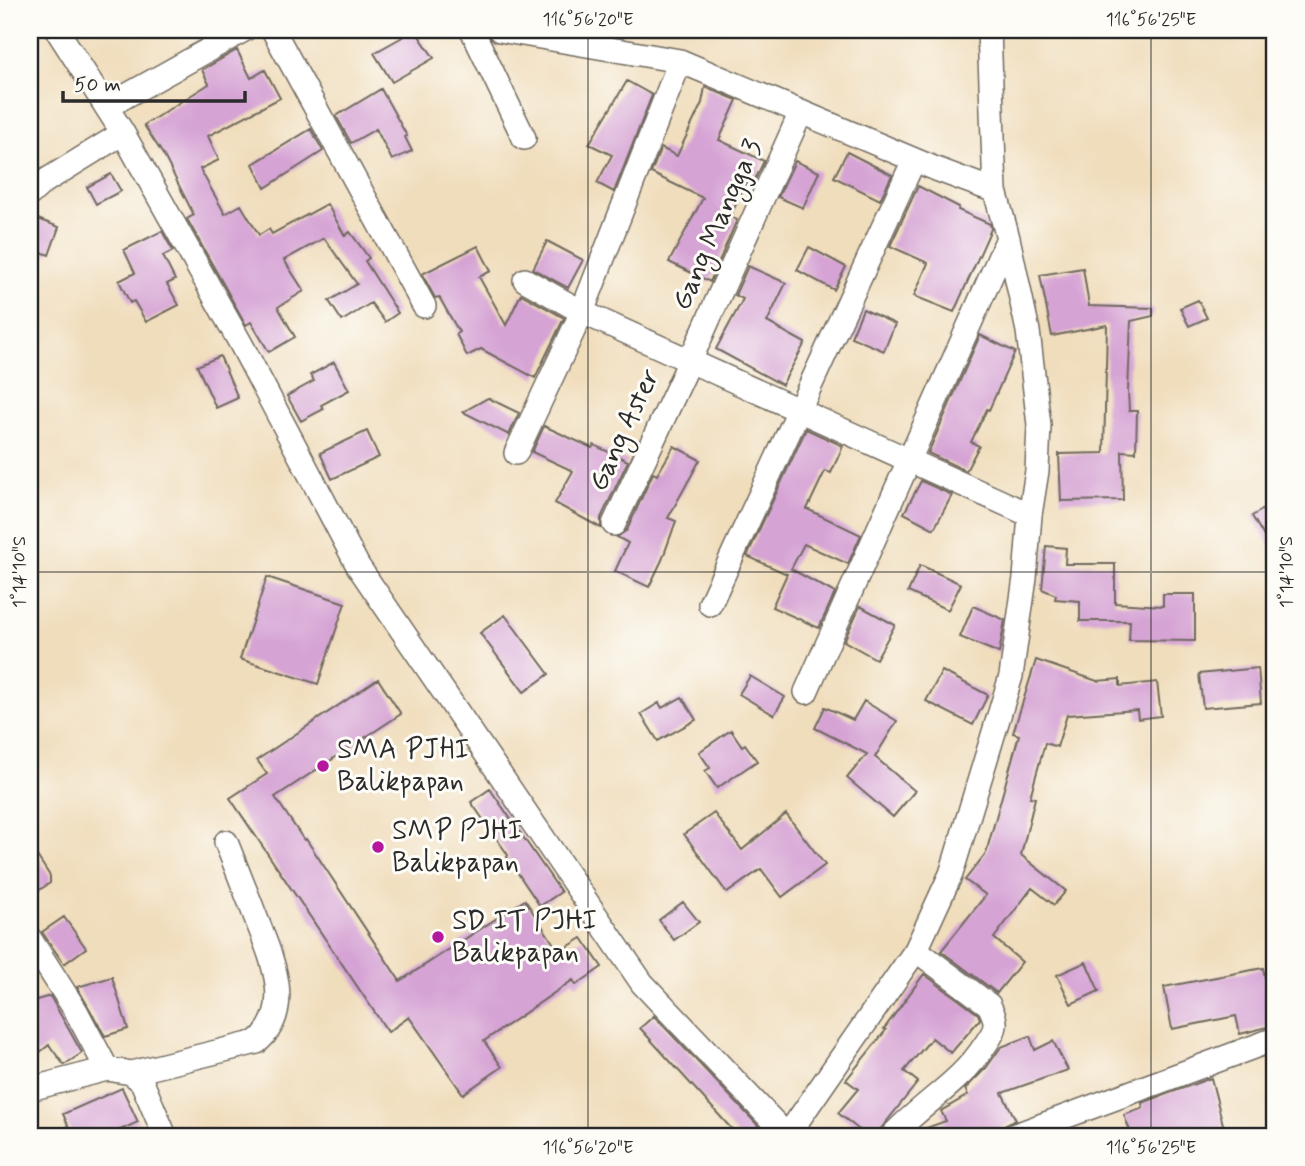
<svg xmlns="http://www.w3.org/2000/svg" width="1305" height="1166" font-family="Mynerve,sans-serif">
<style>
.building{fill:#d5a3d4}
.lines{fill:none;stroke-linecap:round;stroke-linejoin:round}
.minor-casing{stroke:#70695e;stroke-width:26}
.minor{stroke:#fff;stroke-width:23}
.ticks{fill:none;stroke:#2b2b2b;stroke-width:2;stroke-opacity:0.45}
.poi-dot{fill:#b5179e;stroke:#fdfcf7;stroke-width:2.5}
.labels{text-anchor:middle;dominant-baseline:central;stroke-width:6;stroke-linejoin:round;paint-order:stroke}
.street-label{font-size:28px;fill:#2b2b2b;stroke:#fdfcf7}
.poi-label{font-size:28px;fill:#2b2b2b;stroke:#fdfcf7;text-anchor:start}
.neatline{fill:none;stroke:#2b2b2b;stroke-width:2.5}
.ticks-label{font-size:18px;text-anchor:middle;fill:#2b2b2b}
</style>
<rect width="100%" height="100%" fill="#fdfcf7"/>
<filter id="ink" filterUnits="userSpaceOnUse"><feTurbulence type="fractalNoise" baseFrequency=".0143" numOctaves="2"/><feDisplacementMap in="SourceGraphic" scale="14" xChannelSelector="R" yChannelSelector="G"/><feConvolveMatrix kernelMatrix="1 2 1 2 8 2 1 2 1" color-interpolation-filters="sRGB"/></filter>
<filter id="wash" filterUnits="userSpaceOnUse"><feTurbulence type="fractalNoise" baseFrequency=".00686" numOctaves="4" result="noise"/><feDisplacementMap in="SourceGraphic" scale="28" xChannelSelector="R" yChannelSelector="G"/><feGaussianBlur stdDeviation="1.57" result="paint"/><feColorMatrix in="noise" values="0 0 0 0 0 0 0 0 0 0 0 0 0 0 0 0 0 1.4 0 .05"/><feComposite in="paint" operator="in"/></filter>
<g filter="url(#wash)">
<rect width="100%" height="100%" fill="#f0ddbc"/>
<g id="blocks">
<path class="building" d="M415 30 434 58 392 82 374 53Z
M237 50 251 78 265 70 280 98 208 136 219 160 200 169 225 214 241 205 259 235 269 229 272 234 327 204 345 236 350 232 369 258 365 261 398 313 385 322 371 303 342 321 329 301 357 284 324 238 284 260 304 291 278 307 295 337 269 352 251 322 246 325 187 219 194 215 164 156 144 125 209 84 202 70Z
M627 81 652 95 614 192 597 183 612 155 589 144Z
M705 87 737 100 719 140 764 161 752 186 746 183 730 217 737 220 710 282 669 262 703 198 651 173 661 148 677 156 702 103Z
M381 89 407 136 405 137 412 151 392 160 376 129 351 143 336 116Z
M311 129 323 151 265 188 253 164Z
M847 152 892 175 880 200 834 177Z
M795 161 819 172 803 208 778 197Z
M111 174 121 191 96 204 87 187Z
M918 186 959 207 958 210 990 224 991 229 954 312 914 296 928 263 890 246Z
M30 216 59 227 49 255 30 248Z
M162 231 173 251 163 256 175 280 167 284 179 305 146 322 134 301 130 303 119 281 135 273 124 250Z
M547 241 583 260 568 288 533 269Z
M478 246 491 271 479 277 506 325 521 294 564 318 535 378 481 349 467 356 456 334 459 332 439 297 435 298 422 274Z
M809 247 846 267 834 290 797 270Z
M748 266 786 283 767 322 805 343 782 385 716 349 743 299 735 295Z
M1083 268 1089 306 1153 308V316L1131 321 1128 391 1129 411H1137L1136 452 1122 451 1123 500 1061 501 1059 454 1104 453 1107 325 1052 336 1040 275Z
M1198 300 1207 318 1189 326 1180 308Z
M863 309 895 324 884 351 851 337Z
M980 335 1015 352 989 410 987 409 971 442 979 446 966 471 928 453Z
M220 356 238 398 216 408 197 366Z
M334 362 349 390 321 405 324 409 301 421 287 396 314 381 310 375Z
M488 398 519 413 509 435 463 412Z
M544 426 592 448 594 445 628 461 601 518V528L555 503 573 471 532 452Z
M806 429 843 446 831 473 825 471 807 509 861 535 848 564 804 544 791 569 835 593 819 628 772 607 787 574 747 556Z
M367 431 379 457 332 479 320 453Z
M674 446 700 460 668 518 676 521 662 560 649 587 615 571 628 543 617 537 627 530 653 473 657 475Z
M921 481 952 495 934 529 904 513Z
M1275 502V555L1252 516Z
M1046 546 1066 548 1065 564H1115V603L1163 606V594H1195V641L1129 640 1130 621H1080V601L1055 599 1056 595 1042 589Z
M920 565 961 584 948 610 908 592Z
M267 577 345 603 318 684 240 659Z
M860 606 895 625 876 659 844 641Z
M973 606 1005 620 999 653 960 637Z
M505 615 549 674 524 692 480 633Z
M1036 660 1097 681 1120 679V686L1157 682 1161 716 1138 719 1137 710 1067 715 1057 747 1045 743 1030 797 1035 798 1021 855 1066 891 1054 905 1032 888 994 938 1022 962 997 993 941 951 986 895 965 880 986 853 1019 735 1013 733Z
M1258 668 1261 703 1203 708 1199 674Z
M942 671 988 695 973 725 926 701Z
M750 676 785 697 774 715 739 694Z
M378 679 401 714 275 797 304 840 306 839 400 981 525 900 559 952 582 938 602 967 576 985 573 980 484 1041 502 1067 463 1094 409 1017 388 1032 230 798 267 774 257 760Z
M682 697 696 720 658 741 641 714 659 703 662 708Z
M864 701 897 721 875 757 915 791 893 817 847 778 867 754 815 728 825 707 853 720Z
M731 730 742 746 745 744 757 761 717 788 705 771 710 768 699 752Z
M490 789 561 892 540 906 507 857 508 855 471 802Z
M714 813 742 850 786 814 825 865 782 897 761 869 727 893 684 834Z
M30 845 50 876V883L30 896Z
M683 902 699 922 674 940 659 920Z
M64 917 86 948 64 964 42 932Z
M1086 962 1099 991 1071 1004 1057 975Z
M1263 968 1275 1025 1240 1034 1236 1016 1172 1029 1164 987Z
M924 974 978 1014 980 1019 951 1053 932 1038 904 1071 918 1082 875 1136H867L838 1113 858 1089 846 1080 886 1030 884 1029Z
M112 977 128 1029 105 1036 77 987Z
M50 996 82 1053 64 1065 49 1045 30 1060V1002Z
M654 1016 768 1136H738L640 1028Z
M1030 1036 1035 1050 1053 1041 1068 1070 1002 1093 1016 1120 989 1134 985 1128 968 1136H911L915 1132 946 1121 941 1111 968 1095 965 1089 986 1068 1001 1047Z
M1211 1078 1226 1136H1132L1124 1115 1143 1108 1142 1103Z
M122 1088 138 1122 107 1136H73L63 1114Z"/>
</g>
</g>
<g filter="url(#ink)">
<use href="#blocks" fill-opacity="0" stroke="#70695e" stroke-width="2"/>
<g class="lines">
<defs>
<path id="minor" d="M57 30 123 133 241 344 358 566 642 983 787 1136
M273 30 424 306
M472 30 524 138
M500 30 680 61 936 169 995 191 1008 238 1028 331 1039 425 1037 471 1030 515 1025 578 1011 676 951 874 916 950 787 1136
M989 30 995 191
M108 106 244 30
M30 194 42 183 123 133
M525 280 582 312 1030 515
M516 453 582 312 680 61
M614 524 690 361 801 112
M710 604 914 160
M806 692 1008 238
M30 939 76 1011 107 1069
M131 1073 142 1082 165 1136
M30 1089 107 1069 131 1073 257 1042C296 1009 271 957 256 918 246 892 236 867 226 842
M892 1136C922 1103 961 1083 985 1045 989 1039 994 1033 995 1026 996 1018 992 1012 989 1005L916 950
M1013 1136 1275 1039"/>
</defs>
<use href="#minor" class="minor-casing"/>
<use href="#minor" class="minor"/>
</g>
</g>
<path class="ticks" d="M588 30V1136M1151 30V1136M30 572H1275M30 1131H1275"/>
<g class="poi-dot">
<circle cx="323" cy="766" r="7"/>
<circle cx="378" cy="847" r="7"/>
<circle cx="438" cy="937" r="7"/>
</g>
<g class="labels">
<g class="street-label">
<text transform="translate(718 225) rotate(-66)">Gang Mangga 3</text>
<text transform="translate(625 430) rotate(-65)">Gang Aster</text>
</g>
<g class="poi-label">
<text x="337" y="750">SMA PJHI<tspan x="337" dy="32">Balikpapan</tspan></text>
<text x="392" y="831">SMP PJHI<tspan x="392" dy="32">Balikpapan</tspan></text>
<text x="452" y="921">SD IT PJHI<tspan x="452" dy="32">Balikpapan</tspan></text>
</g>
</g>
<rect width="1305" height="1166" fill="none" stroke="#fdfcf7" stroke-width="77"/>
<path d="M63 91v10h182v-10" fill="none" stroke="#2b2b2b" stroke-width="3.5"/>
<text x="74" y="91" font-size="21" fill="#2b2b2b" stroke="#fdfcf7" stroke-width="5" paint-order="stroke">50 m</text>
<rect x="38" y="38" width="1228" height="1090" class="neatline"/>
<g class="ticks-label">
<text x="588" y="25">116°56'20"E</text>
<text x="1151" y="25">116°56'25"E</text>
<text transform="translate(19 572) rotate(-90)" y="6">1°14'10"S</text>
<text transform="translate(1286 572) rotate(-90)" y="6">1°14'10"S</text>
<text x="588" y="1153">116°56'20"E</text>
<text x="1151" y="1153">116°56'25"E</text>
</g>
</svg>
